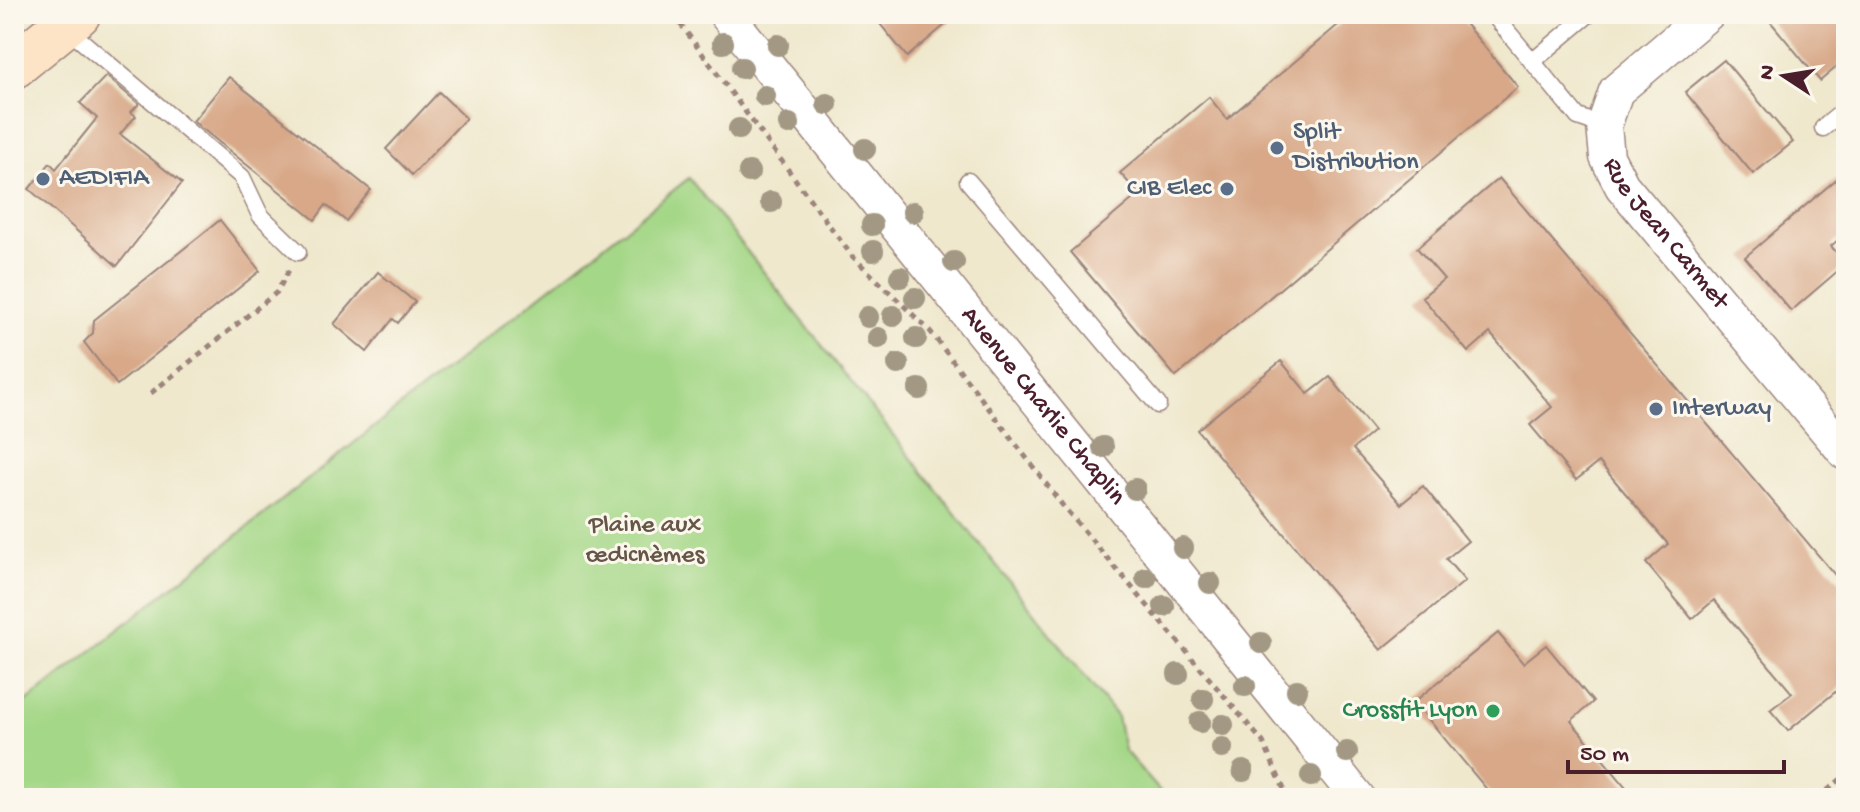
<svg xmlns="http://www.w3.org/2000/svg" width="1860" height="812" font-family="'Gochi Hand',sans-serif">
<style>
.green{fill:#a4d787;stroke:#777b59;stroke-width:2}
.building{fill:#d8a888}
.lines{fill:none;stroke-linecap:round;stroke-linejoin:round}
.lane-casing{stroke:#9c847c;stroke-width:19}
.street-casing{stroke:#9c847c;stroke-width:37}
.secondary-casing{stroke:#9c847c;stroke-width:47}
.path{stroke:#9c847c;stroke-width:5;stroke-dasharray:6 6;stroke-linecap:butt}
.lane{stroke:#fff;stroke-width:16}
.street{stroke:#fff;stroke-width:34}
.secondary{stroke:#fee4c6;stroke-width:44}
.tree{fill:#a39883}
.service-dot{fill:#5c6f8a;stroke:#fbf7ec;stroke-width:3}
.leisure-dot{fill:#2e9e5b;stroke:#fbf7ec;stroke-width:3}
.labels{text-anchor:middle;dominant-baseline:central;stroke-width:6;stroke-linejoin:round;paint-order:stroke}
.service-label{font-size:26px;fill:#4e5e75;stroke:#fbf7ec;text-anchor:start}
.street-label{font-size:26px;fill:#4a1f2b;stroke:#fbf7ec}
.park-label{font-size:26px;fill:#655647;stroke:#fbf7ec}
.leisure-label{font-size:26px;fill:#27864d;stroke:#fbf7ec;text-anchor:end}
</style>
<rect width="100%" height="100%" fill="#fbf7ec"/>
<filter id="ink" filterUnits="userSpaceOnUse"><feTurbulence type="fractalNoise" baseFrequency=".0125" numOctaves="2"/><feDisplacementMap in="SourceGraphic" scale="16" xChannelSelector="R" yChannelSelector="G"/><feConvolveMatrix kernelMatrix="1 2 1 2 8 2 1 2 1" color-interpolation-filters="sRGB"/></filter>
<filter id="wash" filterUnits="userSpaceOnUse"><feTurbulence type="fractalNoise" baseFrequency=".006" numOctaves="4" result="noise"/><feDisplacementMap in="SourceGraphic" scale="32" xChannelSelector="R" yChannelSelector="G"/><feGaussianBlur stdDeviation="1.8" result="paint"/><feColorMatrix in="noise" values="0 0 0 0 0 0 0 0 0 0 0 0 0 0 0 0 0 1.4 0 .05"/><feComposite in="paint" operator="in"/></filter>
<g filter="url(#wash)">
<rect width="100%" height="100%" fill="#efe8cd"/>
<path class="green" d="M689 178 1117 717 1124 750 1166 798H14V712Z"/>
<g id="blocks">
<path class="building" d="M872 14H958L907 57Z
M1351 14H1457L1518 87 1176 377 1070 252 1139 194 1120 173 1209 97 1227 119Z
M1764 14H1846V59L1820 81Z
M1724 60 1793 142 1753 174 1685 92Z
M106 76 139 104 131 112 136 116 120 134 182 183 117 266 29 189 50 163 56 169 97 118 80 103Z
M229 77 371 190 346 221 326 205 315 220 193 121Z
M439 92 466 118 412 175 386 149Z
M1846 171V233L1831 246 1846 264 1791 311 1745 257Z
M1499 178 1846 588V683L1788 731 1770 710 1792 693 1714 600 1692 619 1646 563 1668 544 1626 494 1599 462 1576 480 1530 425 1552 407 1490 333 1468 352 1422 297 1444 279 1417 248Z
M220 220 260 271 117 385 84 342 93 333 94 320Z
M378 272 415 302 398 323 393 319 367 352 334 324Z
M1281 361 1308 394 1330 377 1374 431 1353 449 1401 504 1423 486 1468 541 1446 559 1465 581 1381 650 1197 430Z
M1498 633 1523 663 1546 645 1593 702 1571 721 1635 798H1494L1414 702Z"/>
</g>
</g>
<g filter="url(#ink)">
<use href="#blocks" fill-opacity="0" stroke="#9c847c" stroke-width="2"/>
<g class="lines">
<defs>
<path id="lane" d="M1493 14 1578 117 1604 126
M65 27 242 177 260 215 298 252
M1532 62 1589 14
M1823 128 1846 109
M968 181 1158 405"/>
<g id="street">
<path id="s1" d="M726 14 1358 798"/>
<path id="s2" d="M1707 14 1616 91 1604 126 1607 157 1622 186 1846 453"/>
</g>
<path id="secondary" d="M14 66 78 14"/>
</defs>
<use href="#lane" class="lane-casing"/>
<use href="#street" class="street-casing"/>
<use href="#secondary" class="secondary-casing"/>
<path class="path" d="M673 14 852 256 930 331 1063 506 1263 742 1288 798
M151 393 277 292 289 270
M1818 798 1846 775"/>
<use href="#lane" class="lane"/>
<use href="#street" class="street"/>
<use href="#secondary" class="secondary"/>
</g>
<g class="tree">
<circle cx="723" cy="43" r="11"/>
<circle cx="778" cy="45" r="11"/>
<circle cx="742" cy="68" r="11"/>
<circle cx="765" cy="96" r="11"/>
<circle cx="827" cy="104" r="11"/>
<circle cx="789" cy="124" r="11"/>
<circle cx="739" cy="129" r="11"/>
<circle cx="865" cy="149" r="11"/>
<circle cx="749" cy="172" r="11"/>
<circle cx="771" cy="202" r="11"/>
<circle cx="913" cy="212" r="11"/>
<circle cx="872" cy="225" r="11"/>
<circle cx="873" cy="251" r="11"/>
<circle cx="954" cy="262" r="11"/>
<circle cx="900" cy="277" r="11"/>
<circle cx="915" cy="298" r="11"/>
<circle cx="893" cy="316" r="11"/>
<circle cx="868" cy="317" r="11"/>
<circle cx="878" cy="338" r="11"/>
<circle cx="916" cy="338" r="11"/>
<circle cx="898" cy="364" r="11"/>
<circle cx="919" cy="389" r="11"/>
<circle cx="1103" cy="447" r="11"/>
<circle cx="1135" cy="489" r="11"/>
<circle cx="1183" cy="548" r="11"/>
<circle cx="1146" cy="578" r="11"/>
<circle cx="1210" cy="583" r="11"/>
<circle cx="1164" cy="606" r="11"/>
<circle cx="1261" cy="643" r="11"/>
<circle cx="1178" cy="674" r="11"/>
<circle cx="1245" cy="686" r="11"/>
<circle cx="1297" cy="690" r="11"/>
<circle cx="1203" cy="699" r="11"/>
<circle cx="1200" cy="722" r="11"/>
<circle cx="1223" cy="725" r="11"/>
<circle cx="1222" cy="748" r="11"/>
<circle cx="1347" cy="752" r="11"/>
<circle cx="1243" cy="771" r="11"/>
<circle cx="1311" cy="776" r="11"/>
</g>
</g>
<g class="service-dot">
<circle cx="1277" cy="148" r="8"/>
<circle cx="43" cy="179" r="8"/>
<circle cx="1227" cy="189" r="8"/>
<circle cx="1656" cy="409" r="8"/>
</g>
<circle class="leisure-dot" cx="1493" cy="711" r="8"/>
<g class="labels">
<g class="service-label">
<text x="1293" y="133">Split<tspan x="1293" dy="30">Distribution</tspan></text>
<text x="59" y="179">AEDIFIA</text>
<text x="1211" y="189" text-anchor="end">CIB Elec</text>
<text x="1672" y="409">Interway</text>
</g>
<g class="street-label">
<text stroke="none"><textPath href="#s2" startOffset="284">Rue Jean Carmet</textPath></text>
<text stroke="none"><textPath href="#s1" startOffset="504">Avenue Charlie Chaplin</textPath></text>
</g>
<g class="park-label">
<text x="645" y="526">Plaine aux<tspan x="645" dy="30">œdicnèmes</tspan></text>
</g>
<g class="leisure-label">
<text x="1477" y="711">Crossfit Lyon</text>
</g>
</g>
<rect width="1860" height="812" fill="none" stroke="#fbf7ec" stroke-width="48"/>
<g transform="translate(1784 76) rotate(282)" stroke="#fbf7ec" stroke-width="6" paint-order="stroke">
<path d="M0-6L14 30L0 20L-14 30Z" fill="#4a1f2b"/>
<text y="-12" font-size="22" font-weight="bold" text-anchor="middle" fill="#4a1f2b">N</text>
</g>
<path d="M1568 760v12h216v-12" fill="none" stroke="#4a1f2b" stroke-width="4"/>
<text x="1580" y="760" font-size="24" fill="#4a1f2b" stroke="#fbf7ec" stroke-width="6" paint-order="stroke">50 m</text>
</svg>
